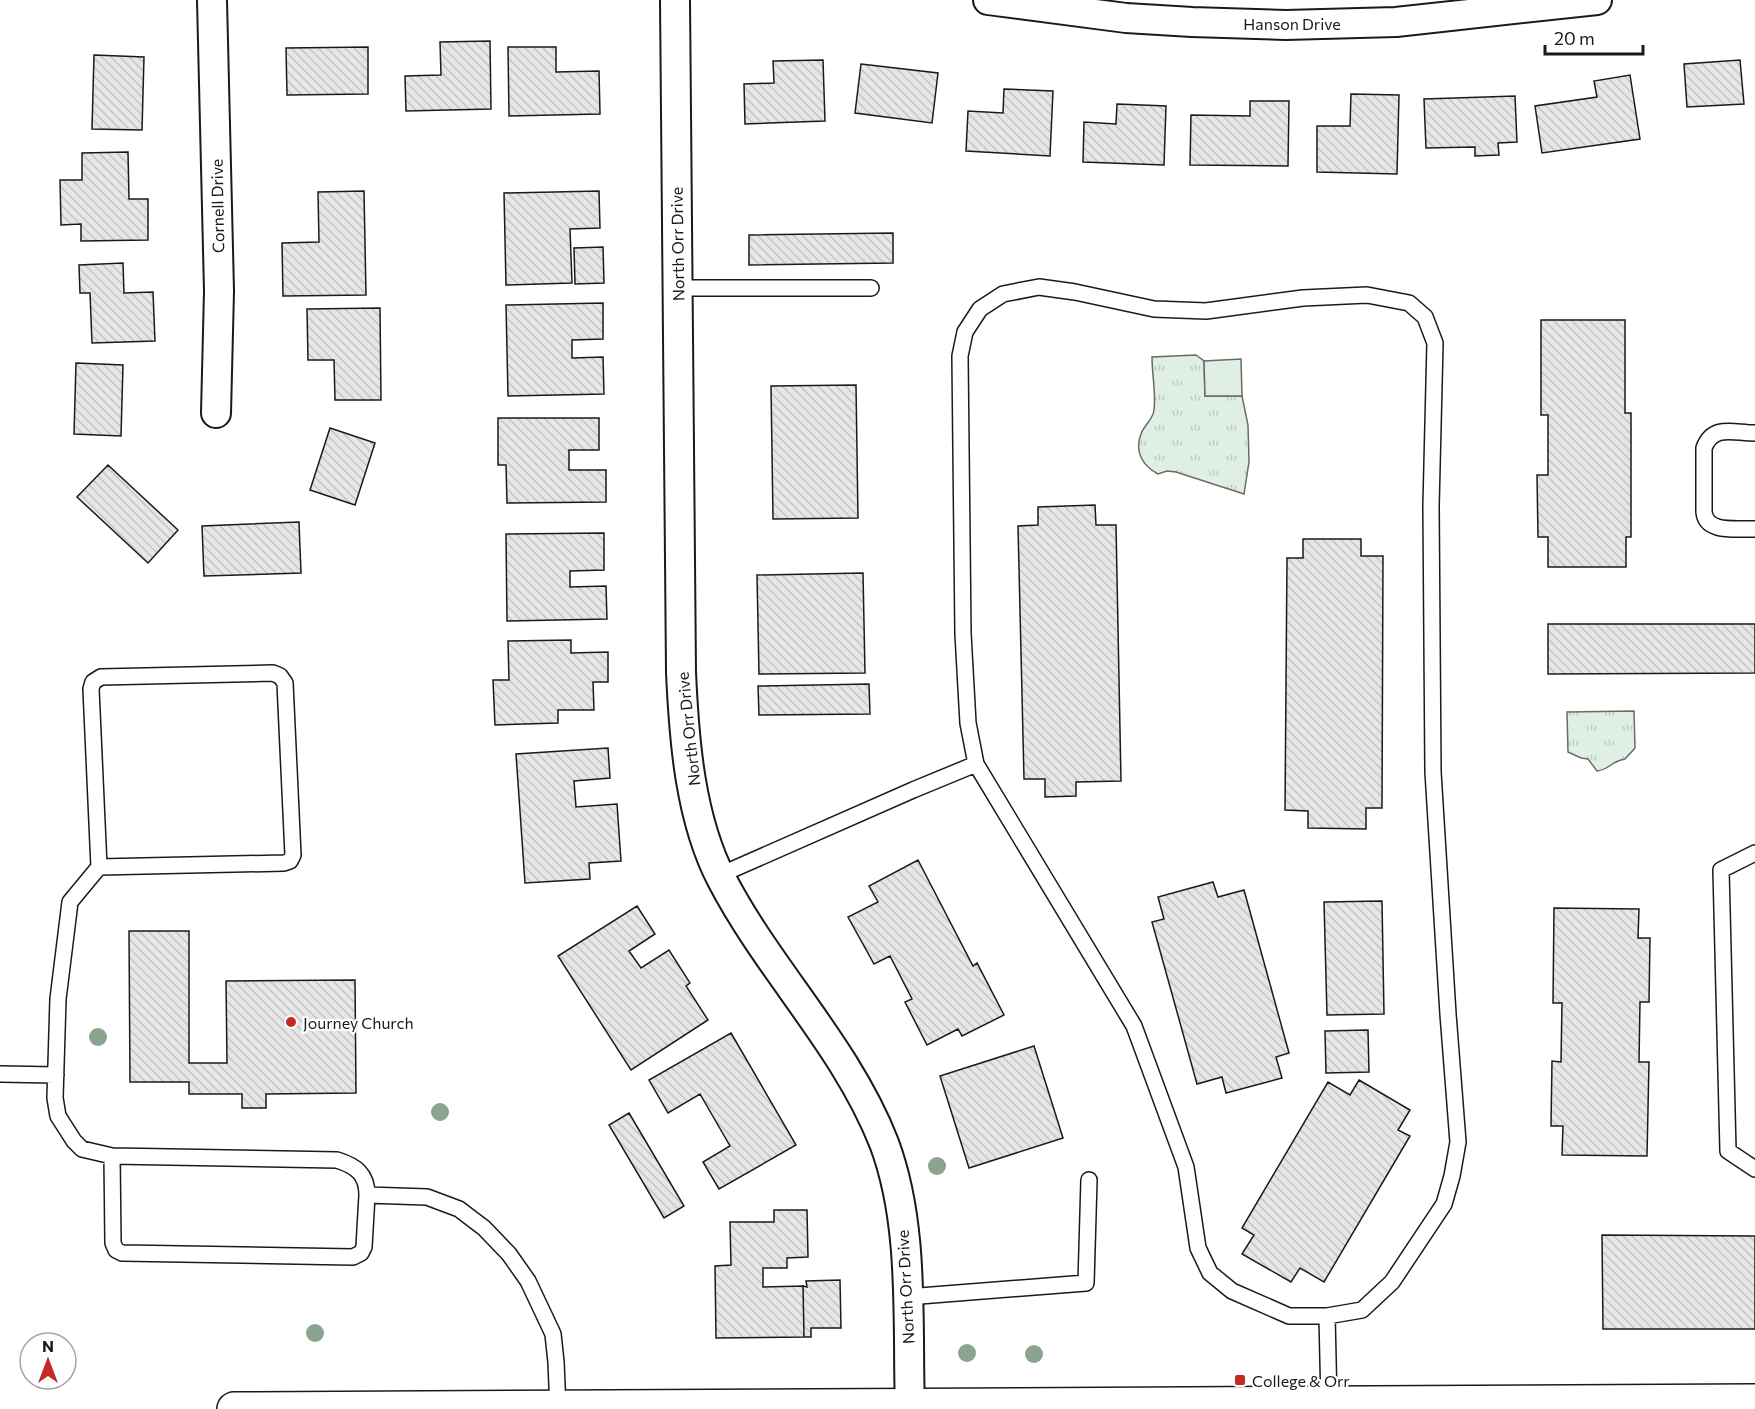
<svg xmlns="http://www.w3.org/2000/svg" width="1755" height="1409" font-family="Commissioner,sans-serif">
<style>
.park{fill:url(#park-tufts);stroke:#6a6a6a;stroke-width:1.5}
.pitch{fill:#e0efe3;stroke:#6a6a6a;stroke-width:1.5}
.building{fill:url(#building-back-hatch);stroke:#1a1a1a;stroke-width:1.5}
.lines{fill:none;stroke-linecap:round;stroke-linejoin:round}
.lane-casing{stroke:#1a1a1a;stroke-width:18}
.street-casing{stroke:#1a1a1a;stroke-width:32}
.secondary-casing{stroke:#1a1a1a;stroke-width:36}
.lane{stroke:#fff;stroke-width:15}
.street{stroke:#fff;stroke-width:28}
.secondary{stroke:#fff;stroke-width:33}
.tree{fill:#8aa48f}
.poi-dot{fill:#c62828;stroke:#fff;stroke-width:2}
.labels{text-anchor:middle;dominant-baseline:central;stroke-width:4.5;stroke-linejoin:round;paint-order:stroke}
.street-label{font-size:16px;fill:#1a1a1a;stroke:#fff}
.poi-label{font-size:16px;fill:#1a1a1a;stroke:#fff;text-anchor:start}
</style>
<defs>
<pattern id="park-tufts" width="24" height="20" patternUnits="userSpaceOnUse" patternTransform="scale(1.5)"><rect width="24" height="20" fill="#e0efe3"/><path d="M3 7l-1-3M5 7V3M7 7l1-3M15 17l-1-3M17 17v-4M19 17l1-3" fill="none" stroke="#c0ccc2"/></pattern>
<pattern id="building-back-hatch" width="6" height="6" patternUnits="userSpaceOnUse" patternTransform="scale(1.5)"><rect width="6" height="6" fill="#e6e6e6"/><path d="M-1 5l2 2M0 0l6 6M5-1l2 2" fill="none" stroke="#c5c5c5"/></pattern>
</defs>
<rect width="100%" height="100%" fill="#fff"/>
<path class="park" d="M1196 355 1204 361 1205 396H1242L1248 425 1249 462 1244 494 1176 472 1167 471 1158 474C1143 466 1134 452 1141 434 1144 425 1153 420 1154 410 1156 393 1152 374 1152 357Z
M1634 711 1635 748 1625 759C1611 761 1611 769 1597 771L1588 759 1581 758 1568 752 1567 712Z"/>
<path class="pitch" d="M1241 359 1242 396H1205L1204 361Z"/>
<path class="building" d="M490 41 491 109 406 111 405 76 441 75 440 42Z
M368 47V94L287 95 286 48Z
M508 47H556V72L599 71 600 114 509 116Z
M94 55 144 57 142 130 92 129Z
M823 60 825 121 745 124 744 84 774 83 773 61Z
M1740 60 1744 104 1687 107 1684 64Z
M861 64 938 73 932 123 855 113Z
M1630 75 1640 139 1542 153 1535 106 1597 97 1594 81Z
M1004 89 1053 91 1050 156 966 151 968 111 1003 113Z
M1351 94 1399 95 1397 174 1317 172V126H1350Z
M1515 96 1517 142 1498 143 1499 155 1475 156V147L1426 148 1424 99Z
M1250 101H1289L1288 166 1190 165 1191 115 1250 116Z
M1117 104 1166 106 1164 165 1083 162 1084 122 1116 124Z
M128 152 129 199H148V240L81 241V224L61 225 60 180H82V153Z
M364 191 366 295 283 296 282 243 319 242 318 192Z
M599 191 600 228 570 229 572 283 506 285 504 193Z
M893 233V263L749 265V235Z
M603 247 604 283 575 284 574 248Z
M123 263 124 293 153 292 155 341 92 343 90 293H80L79 265Z
M603 303V339L572 340V358L603 357 604 394 508 396 506 305Z
M380 308 381 400H335L334 360H308L307 309Z
M1541 320H1625V413H1631V537H1626V567H1548V537H1538L1537 475H1548V415H1541Z
M76 363 123 365 121 436 74 434Z
M856 385 858 518 773 519 771 386Z
M498 418H599V450H569V470H606V502L507 503 506 465H498Z
M330 428 375 443 355 505 310 490Z
M108 465 178 530 148 563 77 497Z
M1095 505 1096 525H1116L1121 781 1076 782V796L1045 797V779H1024L1018 526 1038 525V507Z
M299 522 301 573 204 576 202 526Z
M604 533V570L570 571V587L606 586 607 619 507 621 506 534Z
M1303 539H1361V556H1383L1382 808H1366V829L1308 828V811L1285 810 1287 558H1303Z
M863 573 865 673 759 674 757 575Z
M1548 624H1755V673L1548 674Z
M571 640V653L608 652V682H593L594 710H558V723L495 725 493 680H509L508 641Z
M869 684 870 714 759 715 758 686Z
M608 748 610 778 574 781 576 807 617 804 621 861 589 863 590 879 525 883 516 754Z
M918 860 973 966 977 963 1004 1015 962 1036 958 1029 927 1045 905 1002 912 999 890 956 874 964 848 917 878 902 869 886Z
M1213 882 1218 897 1244 890 1289 1053 1276 1057 1282 1078 1226 1093 1222 1077 1197 1084 1152 922 1164 919 1158 897Z
M1382 901 1384 1014 1327 1015 1324 902Z
M637 906 655 934 629 951 641 968 669 950 690 983 686 986 708 1020 631 1070 558 956Z
M1554 908 1639 909 1638 938H1650L1649 1002H1640L1639 1062H1649L1647 1156 1562 1155 1563 1126H1551L1552 1061 1561 1062 1562 1003H1553Z
M129 931H189V1063H227L226 981 355 980 356 1093 266 1094V1108H242V1094H189V1082H130Z
M1368 1030 1369 1072 1326 1073 1325 1031Z
M731 1033 796 1145 719 1189 703 1162 730 1146 700 1094 668 1113 649 1080Z
M1034 1046 1063 1138 969 1168 940 1076Z
M1359 1080 1410 1110 1398 1130 1410 1136 1324 1282 1300 1268 1291 1282 1242 1254 1254 1235 1242 1228 1328 1082 1350 1095Z
M629 1113 684 1206 664 1218 609 1125Z
M774 1210H807L808 1257 787 1258V1268H763V1287L803 1286 804 1337 716 1338 715 1266 731 1265 730 1222H774Z
M1602 1235 1755 1236V1329H1603Z
M840 1280 841 1328H811V1337H804L803 1286 807 1287 806 1281Z"/>
<g class="lines">
<defs>
<path id="lane" d="M677 288H871
M1755 433C1733 433 1713 424 1704 448V512C1706 534 1738 528 1755 529
M1755 853 1721 870 1728 1151 1755 1169
M99 867 284 863 290 861 293 855 285 683 280 676 273 673 101 677 93 682 91 689 99 867 70 902 58 999 55 1098 58 1116 74 1141 82 1149 112 1156 113 1243 116 1250 122 1253 353 1257 361 1253 364 1247 367 1195 427 1197 459 1209 484 1228 509 1254 528 1281 553 1334 556 1362 558 1409
M720 875 913 790 976 764 968 723 963 634 960 356 965 332 980 309 1003 294 1039 287 1075 292 1154 309 1206 311 1303 298 1367 295 1409 303 1425 317 1435 343 1431 506 1433 772 1448 1014 1458 1142 1452 1176 1444 1204 1392 1282 1362 1310 1327 1316H1289L1232 1291 1210 1273 1198 1248 1186 1167 1134 1026 976 764
M0 1074 56 1075
M112 1156 337 1160C356 1166 367 1174 367 1195
M907 1297 1086 1283 1089 1180
M1327 1316 1329 1403"/>
<path id="street" d="M212 0 219 291 216 413
M675 0 681 672C684 740 690 819 722 880 770 972 846 1046 884 1143 915 1225 907 1323 910 1409
M988 0 1126 18 1192 22 1286 25 1396 22 1597 0"/>
<path id="secondary" d="M234 1409 1755 1401"/>
</defs>
<use href="#lane" class="lane-casing"/>
<use href="#street" class="street-casing"/>
<use href="#secondary" class="secondary-casing"/>
<use href="#lane" class="lane"/>
<use href="#street" class="street"/>
<use href="#secondary" class="secondary"/>
</g>
<g class="tree">
<circle cx="98" cy="1037" r="9"/>
<circle cx="440" cy="1112" r="9"/>
<circle cx="937" cy="1166" r="9"/>
<circle cx="315" cy="1333" r="9"/>
<circle cx="967" cy="1353" r="9"/>
<circle cx="1034" cy="1354" r="9"/>
</g>
<g class="poi-dot">
<circle cx="291" cy="1022" r="6"/>
<rect x="1234" y="1374" width="12" height="12" rx="3"/>
</g>
<g class="labels">
<g class="street-label">
<text x="1292" y="23">Hanson Drive</text>
<text transform="translate(217 206) rotate(-91)">Cornell Drive</text>
<text transform="translate(677 244) rotate(-91)">North Orr Drive</text>
<text transform="translate(688 729) rotate(-96)">North Orr Drive</text>
<text transform="translate(905 1287) rotate(-93)">North Orr Drive</text>
</g>
<g class="poi-label">
<text x="303" y="1022">Journey Church</text>
<text x="1252" y="1380">College &amp; Orr</text>
</g>
</g>
<g transform="translate(48 1361)"><circle r="28" fill="#ffffff" stroke="#a3a3a3" stroke-width="1.5"/>
<path d="M0-4.5L10 22L0 15L-10 22Z" fill="#c62828"/>
<text y="-9" font-size="16" font-weight="bold" text-anchor="middle" fill="#1a1a1a">N</text>
</g>
<path d="M1545 45v9h98v-9" fill="none" stroke="#1a1a1a" stroke-width="3"/>
<text x="1554" y="45" font-size="18" fill="#1a1a1a" stroke="#ffffff" stroke-width="4.5" paint-order="stroke">20 m</text>
</svg>
